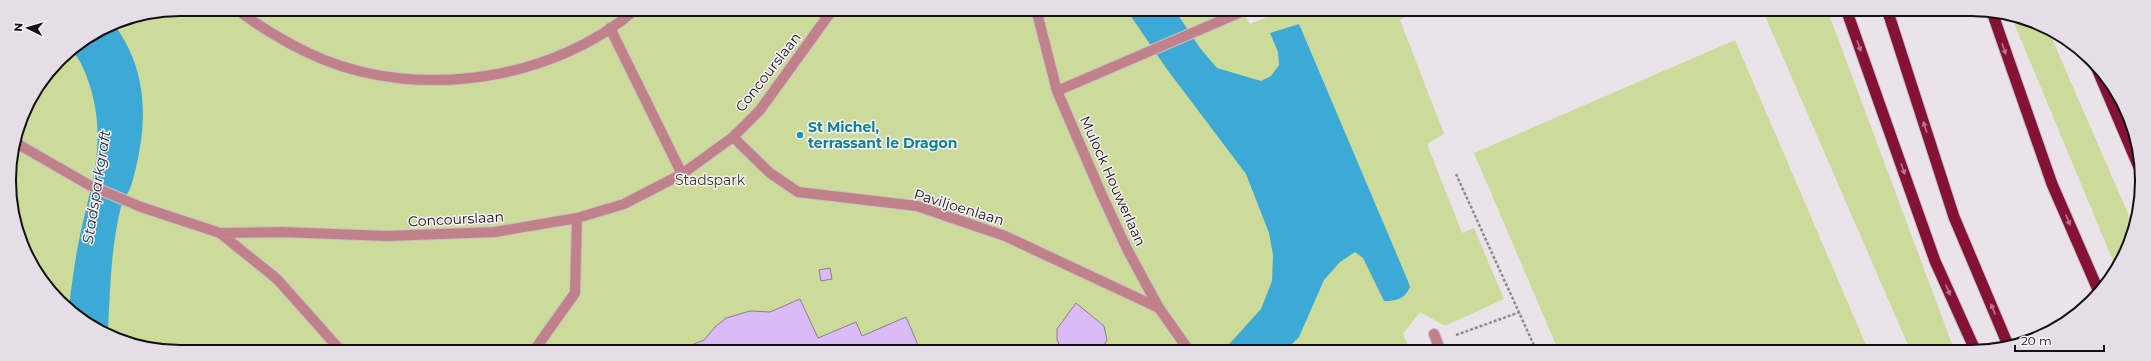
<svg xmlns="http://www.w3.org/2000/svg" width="2151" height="361" font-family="Montserrat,sans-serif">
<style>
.green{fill:#cddb9a;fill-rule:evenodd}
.water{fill:#3daad6}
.building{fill:#dcbaf8;stroke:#848088}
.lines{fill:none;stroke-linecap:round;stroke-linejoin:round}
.service-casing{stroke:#c8c1c8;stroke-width:12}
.pedestrian-casing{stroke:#c8c1c8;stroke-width:12}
.minor-casing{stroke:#c8c1c8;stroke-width:12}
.trunk-casing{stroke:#c8c1c8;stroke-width:13}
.path{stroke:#8f8a8f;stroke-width:2.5;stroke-dasharray:3 2;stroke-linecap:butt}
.service{stroke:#c0818a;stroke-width:10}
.pedestrian{stroke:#c0818a;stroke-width:10}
.minor{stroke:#c0818a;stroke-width:10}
.trunk{stroke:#841236;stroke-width:11}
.oneway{fill:#b8768d}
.culture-dot{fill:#0f9aa8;stroke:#f7f0f8;stroke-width:1.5}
.labels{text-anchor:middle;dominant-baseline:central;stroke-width:3;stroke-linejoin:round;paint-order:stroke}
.street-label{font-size:14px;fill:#131113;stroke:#f7f0f8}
.culture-label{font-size:14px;font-weight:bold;fill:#0d838f;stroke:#f7f0f8;text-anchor:start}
.park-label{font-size:14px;fill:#39401b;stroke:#f7f0f8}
.water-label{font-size:15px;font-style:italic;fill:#192c35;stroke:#f7f0f8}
.rim{fill:none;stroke:#131113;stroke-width:2}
</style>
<rect width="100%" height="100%" fill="#eae3ea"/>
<path class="green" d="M181 9H1241L1250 24 1287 9H1418L1400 20 1444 134 1427 144 1462 233 1474 228 1504 299 1445 326 1420 312 1403 334 1411 352H169L105 334 52 294 18 236 9 170 22 115 59 59 115 22ZM1270 33 1339 120 1410 287 1275 71 1279 65 1278 52Z
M1762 9H1827L1955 352H1911Z
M2012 18 2047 27 2133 225 2124 256 2116 268Z
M1735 40 1869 352H1559L1474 153Z"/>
<path class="water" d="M1126 9H1174L1200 48 1217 68 1261 81 1271 76 1279 65 1278 52 1270 33 1299 24 1408 281 1410 287C1405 299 1396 301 1384 301L1363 258 1355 252 1340 262 1324 280 1299 337 1284 352H1222L1261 309 1272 281 1273 255 1269 233 1246 174 1166 68Z
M113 23C150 72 148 126 132 183 129 193 122 201 120 211 111 249 110 290 108 329L109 336 105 334 69 307C72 283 75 259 80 235 92 181 107 142 90 86 86 74 81 60 72 51Z"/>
<path class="building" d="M830 268 832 279 821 281 819 270Z
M800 299 818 338 856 322 862 336 906 317 921 352H674L704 340 715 327 726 318 750 311 770 312Z
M1076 303 1104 326 1107 340 1103 347 1098 352H1062L1057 339V329Z"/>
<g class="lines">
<defs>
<path id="service" d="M610 28 682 174
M1434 334 1441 352"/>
<path id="pedestrian" d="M236 9C263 29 291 46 322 59 421 100 555 80 636 9"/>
<path id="minor" d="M1036 9 1057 91 1101 193 1127 249 1159 308 1190 352
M1057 91 1248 9
M733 137 770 173 798 192 917 206 1005 236 1159 308
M16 143 89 185 141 207 220 233 281 232 387 236 495 232 577 218 624 204 682 174 733 137 760 110 833 9
M220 233 277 279 342 352
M533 352 575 293 577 218"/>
<path id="trunk" d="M1846 9 1935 261 1976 352
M1887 9 1954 217 2008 345
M1992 12 2052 184 2099 292
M2095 64 2138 165"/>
</defs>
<use href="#service" class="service-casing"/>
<use href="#pedestrian" class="pedestrian-casing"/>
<use href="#minor" class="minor-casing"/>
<use href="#trunk" class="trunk-casing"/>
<path class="path" d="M1456 174 1537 352
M14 207 16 168
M1456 335 1520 312"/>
<use href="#service" class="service"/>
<use href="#pedestrian" class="pedestrian"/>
<use href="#minor" class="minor"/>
<use href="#trunk" class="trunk"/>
</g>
<defs><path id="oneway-solid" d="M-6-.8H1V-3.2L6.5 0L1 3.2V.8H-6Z"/></defs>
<g class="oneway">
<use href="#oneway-solid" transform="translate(1859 46) rotate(71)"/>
<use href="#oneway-solid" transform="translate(2004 49) rotate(71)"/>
<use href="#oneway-solid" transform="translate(1925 127) rotate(-108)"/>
<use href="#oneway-solid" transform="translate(1903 169) rotate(71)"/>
<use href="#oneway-solid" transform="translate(2068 220) rotate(67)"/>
<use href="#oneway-solid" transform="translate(1948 290) rotate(66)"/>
<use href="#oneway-solid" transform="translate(1993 309) rotate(-113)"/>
</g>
<circle class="culture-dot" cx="800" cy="135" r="4"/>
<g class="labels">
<g class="street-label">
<text transform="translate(768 72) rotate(-52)">Concourslaan</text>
<text transform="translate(1113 181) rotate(66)">Mulock Houwerlaan</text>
<text transform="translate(959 207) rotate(17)">Paviljoenlaan</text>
<text transform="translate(456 219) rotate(-3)">Concourslaan</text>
</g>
<g class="culture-label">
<text x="808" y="127">St Michel,<tspan x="808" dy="16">terrassant le Dragon</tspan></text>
</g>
<g class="park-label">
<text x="710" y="180">Stadspark</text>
</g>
<g class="water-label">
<text transform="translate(96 187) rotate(-81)">Stadsparkgraft</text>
</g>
</g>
<path d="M0 0H2151V361H0ZM180 16H1971A164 164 0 0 1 2135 180V181A164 164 0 0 1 1971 345H180A164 164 0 0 1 16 181V180A164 164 0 0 1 180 16Z" fill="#e5dee6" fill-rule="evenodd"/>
<path class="rim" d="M180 16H1971A164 164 0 0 1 2135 180V181A164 164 0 0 1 1971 345H180A164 164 0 0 1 16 181V180A164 164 0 0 1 180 16Z"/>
<g transform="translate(28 28) rotate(275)" stroke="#f7f0f8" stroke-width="3" paint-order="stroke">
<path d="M0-3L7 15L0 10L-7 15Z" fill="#131113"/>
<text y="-6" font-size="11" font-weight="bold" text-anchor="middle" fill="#131113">N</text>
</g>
<path d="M2015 345v6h89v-6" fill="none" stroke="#131113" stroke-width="2"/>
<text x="2021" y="345" font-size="12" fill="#131113" stroke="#f7f0f8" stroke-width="3" paint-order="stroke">20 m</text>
</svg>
